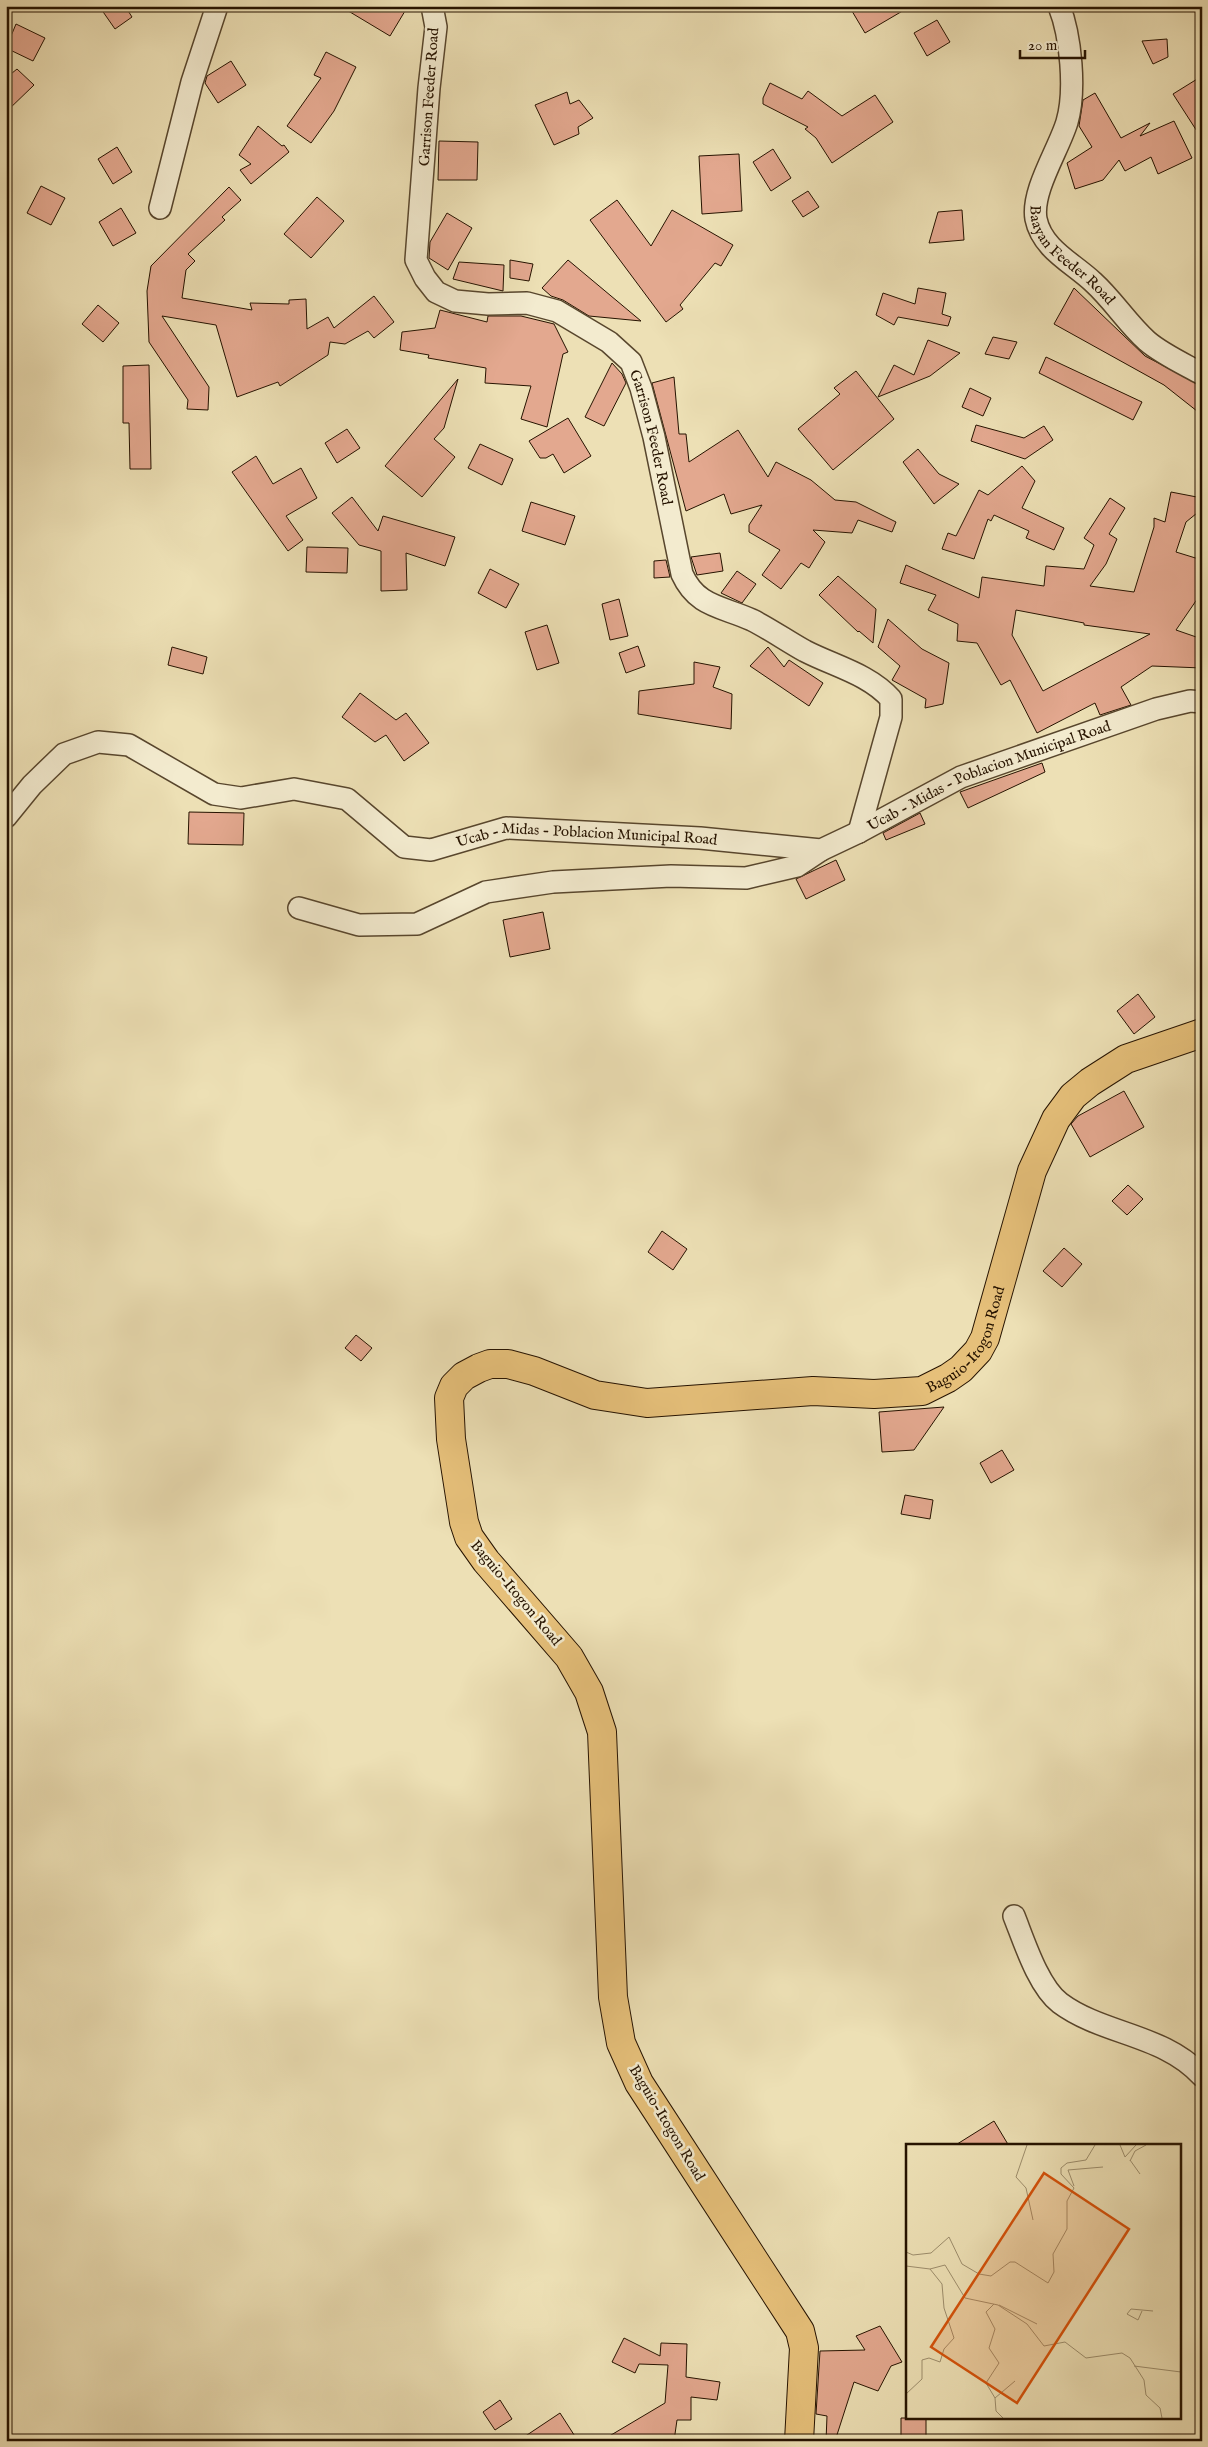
<svg xmlns="http://www.w3.org/2000/svg" width="1208" height="2447" font-family="'IM FELL English',serif">
<style>
.building{fill:#e3a88f;stroke:#261300;fill-rule:evenodd}
.lines{fill:none;stroke-linecap:round;stroke-linejoin:round}
.minor-casing{stroke:#58462d;stroke-width:24}
.major-casing{stroke:#261300;stroke-width:30}
.minor{stroke:#f3ebcf;stroke-width:21}
.major{stroke:#e6c07a;stroke-width:28}
.labels{text-anchor:middle;dominant-baseline:central;stroke-width:5;stroke-linejoin:round;paint-order:stroke}
.street-label{font-size:15px;fill:#261300;stroke:#f3ebcf}
.inset-road{fill:none;stroke:#9d8e6d;stroke-width:1}
.view{fill:#d5520b;fill-opacity:0.15;stroke:#d5520b;stroke-width:2.5}
.inset-edge{fill:none;stroke:#261300;stroke-width:2.5}
</style>
<rect width="100%" height="100%" fill="#ede0b5"/>
<filter id="stains"><feTurbulence type="fractalNoise" baseFrequency=".004" numOctaves="4"/><feColorMatrix values="0 0 0 0 .2 0 0 0 0 .09 0 0 0 0 .02 0 0 0 .5 -.17"/></filter>
<radialGradient id="worn" r=".72"><stop offset=".6" stop-color="#630" stop-opacity="0"/><stop offset="1" stop-color="#630" stop-opacity=".3"/></radialGradient>
<path class="building" d="M99 6H125L132 17 115 29Z
M340 6H408L390 36Z
M849 6H911L865 33Z
M937 20 950 42 927 56 914 33Z
M16 24 45 38 33 61 6 48Z
M1167 39 1168 57 1153 64 1142 41Z
M326 52 356 67 334 111 311 143 287 126 321 78 314 75Z
M231 61 246 85 218 103 205 83 207 76Z
M17 69 34 85 6 112V78Z
M1202 76V139L1173 94Z
M770 83 802 99 808 91 842 116 875 95 893 122 832 163 816 138 805 129 808 127 763 104V98Z
M567 92 570 104 579 100 593 118 578 127 579 134 554 145 535 105Z
M1095 93 1121 138 1150 123 1140 136 1174 121 1192 158 1158 174 1151 157 1125 171 1119 160 1103 180 1075 189 1067 163 1092 147 1079 126 1083 100Z
M258 126 282 146 284 145 289 152 251 184 240 170 251 164 239 155Z
M439 141 478 142 477 180H438Z
M117 147 132 172 113 184 98 159Z
M773 149 791 178 771 191 753 162Z
M739 154 742 211 702 214 699 156Z
M41 186 65 198 51 225 27 213Z
M229 187 241 200 222 217 225 220 188 254 195 261 186 270 182 298 252 310 250 303 289 304V300L306 299 307 329 328 317 334 328 374 296 394 322 374 338 368 331 345 344 330 342 328 355 280 386 278 382 237 397 216 325 162 316 209 387 208 410 187 409 188 400 149 342 147 291 151 266Z
M808 191 819 207 803 217 792 201Z
M317 197 344 221 311 258 284 234Z
M617 200 651 246 672 210 733 245 721 266 715 263 680 305 683 309 666 322 590 220Z
M121 208 136 233 113 246 99 222Z
M962 210 964 240 929 243 938 212Z
M447 213 472 228 448 270 429 258 430 242Z
M510 260 533 264 529 281 510 278Z
M568 260 641 321 589 316 563 300 551 296 542 288Z
M459 262 504 265 503 291 453 279Z
M918 288 946 293 942 314 951 317 948 326 898 317 894 325 876 315 883 293 915 304Z
M1074 288 1145 356 1202 386V415L1164 385 1054 324Z
M98 305 119 323 103 342 82 324Z
M440 310 487 322 488 316H521L554 324 568 352 563 354 547 427 521 419 531 386 485 383 486 368 428 358 429 355 400 350 402 332 435 328Z
M993 337 1017 342 1009 359 985 354Z
M928 340 960 353 930 376 878 397 894 365 914 375Z
M1046 357 1142 402 1133 420 1039 373Z
M612 363 622 374 626 383 604 426 585 417Z
M149 365 151 469H130L129 423H123V366Z
M856 371 894 419 833 470 798 429 840 394 834 388Z
M674 377 679 434H686L689 462 738 430 768 477 776 462 811 480 835 500 856 502 896 522 892 532 858 520 852 533 813 530 825 542 809 568 801 563 781 589 762 575 780 550 749 532V525L762 505 731 514 724 494 686 511 652 383Z
M458 379 444 428 434 439 455 457 422 497 385 466Z
M970 388 991 398 983 416 962 407Z
M568 418 591 456 564 473 553 454 546 458H540L529 441Z
M976 425 1024 438 1044 426 1053 440 1025 459 971 441Z
M347 429 360 448 337 463 325 443Z
M480 444 513 459 502 485 468 468Z
M918 449 939 474 959 484 934 504 903 462Z
M256 456 273 484 301 468 317 498 286 516 303 540 288 551 232 472Z
M1022 466 1035 481 1022 508 1064 528 1054 550 1026 538 1029 531 994 515 991 521 988 519 974 559 942 549 948 533 956 536 979 490 988 495Z
M1171 492 1202 498V509L1186 522 1176 552 1202 560V592L1176 630 1202 639V668L1152 666 1121 687 1131 705 1100 715 1095 703 1037 733 1010 680 1001 685 977 643 957 641 958 624 928 610 936 595 900 583 906 565 979 598 982 577 1044 586 1046 566 1084 569 1094 545 1084 538 1110 498 1125 508 1109 534 1117 539 1106 564 1090 586 1134 592 1154 527V518L1165 522ZM1016 610 1084 623V625L1150 634 1043 691 1012 635Z
M352 497 378 531 383 516 455 537 445 566 406 553 407 590 381 591V551L359 545 332 513Z
M531 502 575 516 565 545 522 531Z
M307 547 348 548 347 573 306 572Z
M720 553 723 571 697 575 691 557Z
M666 560 670 577 654 578V561Z
M490 569 519 584 506 608 478 593Z
M737 571 756 584 742 603 721 593Z
M838 576 876 609 873 643 859 631 858 632 819 595Z
M619 599 628 636 610 640 602 604Z
M888 619 922 649 949 663 943 704 925 708 926 699 892 680 900 666 878 647Z
M547 625 559 663 537 670 525 632Z
M638 646 645 666 626 673 619 653Z
M172 647 207 657 203 674 168 665Z
M768 647 784 667 789 660 823 683 809 706 750 666Z
M694 662 720 667 713 687 732 694 731 729 638 714 639 691 694 684Z
M360 693 396 720 406 713 429 743 404 761 386 735 375 742 342 717Z
M1042 763 1045 772 968 808 960 792Z
M189 812 244 813 243 845 188 844Z
M920 813 925 824 886 840 883 833Z
M836 860 845 880 806 899 796 879Z
M543 912 550 949 510 957 503 920Z
M1138 994 1155 1017 1134 1034 1117 1011Z
M1124 1091 1144 1127 1090 1157 1071 1124 1078 1116Z
M1128 1185 1143 1199 1127 1215 1112 1201Z
M662 1231 687 1249 673 1270 648 1252Z
M1064 1248 1082 1264 1062 1287 1043 1271Z
M356 1335 372 1348 361 1361 345 1348Z
M944 1407 914 1450 882 1452 879 1412Z
M1002 1450 1014 1470 991 1483 980 1463Z
M905 1495 933 1500 930 1519 901 1514Z
M994 2121 1009 2146H954Z
M880 2326 902 2362 891 2366 878 2391 854 2382 835 2441H826L827 2416 816 2414 820 2351 865 2350 856 2336Z
M624 2338 660 2356 661 2343 687 2344 686 2377 720 2382 717 2400 691 2397V2420H677L674 2441H601L665 2403 668 2365 639 2364 635 2373 612 2362Z
M500 2400 512 2419 495 2430 483 2412Z
M560 2413 578 2441H518Z
M901 2418H926V2441H901Z"/>
<g class="lines">
<defs>
<g id="minor">
<path id="s1" d="M432 6 436 27 429 88 416 260 425 278 436 292 455 301 488 304 527 303 557 311 609 342 631 362 641 388 654 437 682 574C697 607 721 606 752 620 770 629 787 641 805 651 834 666 869 674 891 699V717L859 832"/>
<path id="s2" d="M1059 6C1071 36 1076 91 1067 122 1059 149 1031 191 1036 219 1042 249 1073 263 1093 282 1113 300 1127 323 1147 341 1162 354 1184 364 1202 374"/>
<path d="M160 208 192 82 217 6"/>
<path id="s3" d="M6 817 32 785 64 754 98 742 129 745 214 794 241 798 294 789 347 799 404 847 431 850 506 828 700 838 821 850 859 832 961 777 1156 709 1190 701 1202 702"/>
<path d="M299 908 359 925 417 924 486 892 553 882 671 876 746 878 797 866 821 850"/>
<path d="M1014 1916C1024 1941 1038 1986 1060 2003 1103 2035 1164 2034 1202 2076"/>
</g>
<g id="major">
<path id="s4" d="M799 2441 804 2348 800 2331 639 2083 621 2043 613 1997 602 1732 589 1692 569 1657 486 1561 469 1537 464 1522 451 1439 449 1398 454 1386 464 1376 479 1368 490 1364H508L534 1371 595 1395 647 1403 813 1391 874 1394 922 1391 948 1378 961 1369 978 1351 985 1338 1032 1171 1056 1119 1073 1096 1090 1082 1126 1059 1202 1033"/>
</g>
</defs>
<use href="#minor" class="minor-casing"/>
<use href="#major" class="major-casing"/>
<use href="#minor" class="minor"/>
<use href="#major" class="major"/>
</g>
<g class="labels">
<g class="street-label">
<text transform="translate(429 97) rotate(-86)">Garrison Feeder Road</text>
<text stroke="none"><textPath href="#s2" startOffset="271">Baayan Feeder Road</textPath></text>
<text stroke="none"><textPath href="#s1" startOffset="586">Garrison Feeder Road</textPath></text>
<text stroke="none"><textPath href="#s3" startOffset="1066">Ucab - Midas - Poblacion Municipal Road</textPath></text>
<text stroke="none"><textPath href="#s3" startOffset="646">Ucab - Midas - Poblacion Municipal Road</textPath></text>
<text stroke="none"><textPath href="#s4" startOffset="1708">Baguio-Itogon Road</textPath></text>
<text transform="translate(516 1593) rotate(50)">Baguio-Itogon Road</text>
<text transform="translate(667 2123) rotate(59)">Baguio-Itogon Road</text>
</g>
</g>
<g transform="translate(906 2144)">
<rect width="275" height="275" fill="#ede0b5"/>
<path class="inset-road" d="M121 1 110 33 120 44 127 76M214 1 219 13 230 1M224 16 234 30M224 17 229 7 240 1M168 42 162 26 197 23M0 108 7 111 25 109 43 93 56 120 73 130 85 132 104 118H109L142 139 148 128 147 110 161 85V57L168 44 155 30V24L161 19 180 16 189 1M0 122 24 125 39 121 59 154 92 161 121 180 138 202 159 198 180 214 216 209 224 214 238 236 240 251 254 264 256 274M88 160 80 168 89 185 83 204 93 219 80 239 89 254 90 267 97 274M93 161 131 180M236 167 232 176 221 170 225 165 247 167M228 222 275 228M0 250 16 235V216L23 214 34 218 38 205 48 194 38 164 36 140 24 125M89 254 109 237"/>
<path class="view" d="M138 29 223 85 111 259 25 203Z"/>
<rect width="275" height="275" class="inset-edge"/>
</g>
<rect width="1208" height="2447" fill="none" stroke="#ede0b5" stroke-width="25"/>
<rect x="8" y="8" width="1193" height="2432" fill="none" stroke="#261300" stroke-width="2.5"/>
<rect x="12" y="12" width="1183" height="2422" fill="none" stroke="#261300"/>
<path d="M1020 50v8h65v-8" fill="none" stroke="#261300" stroke-width="2.5"/>
<text x="1028" y="50" font-size="15" fill="#261300" stroke="#f3ebcf" stroke-width="4" paint-order="stroke">20 m</text>
<rect width="100%" height="100%" filter="url(#stains)"/>
<rect width="100%" height="100%" fill="url(#worn)"/>
</svg>
